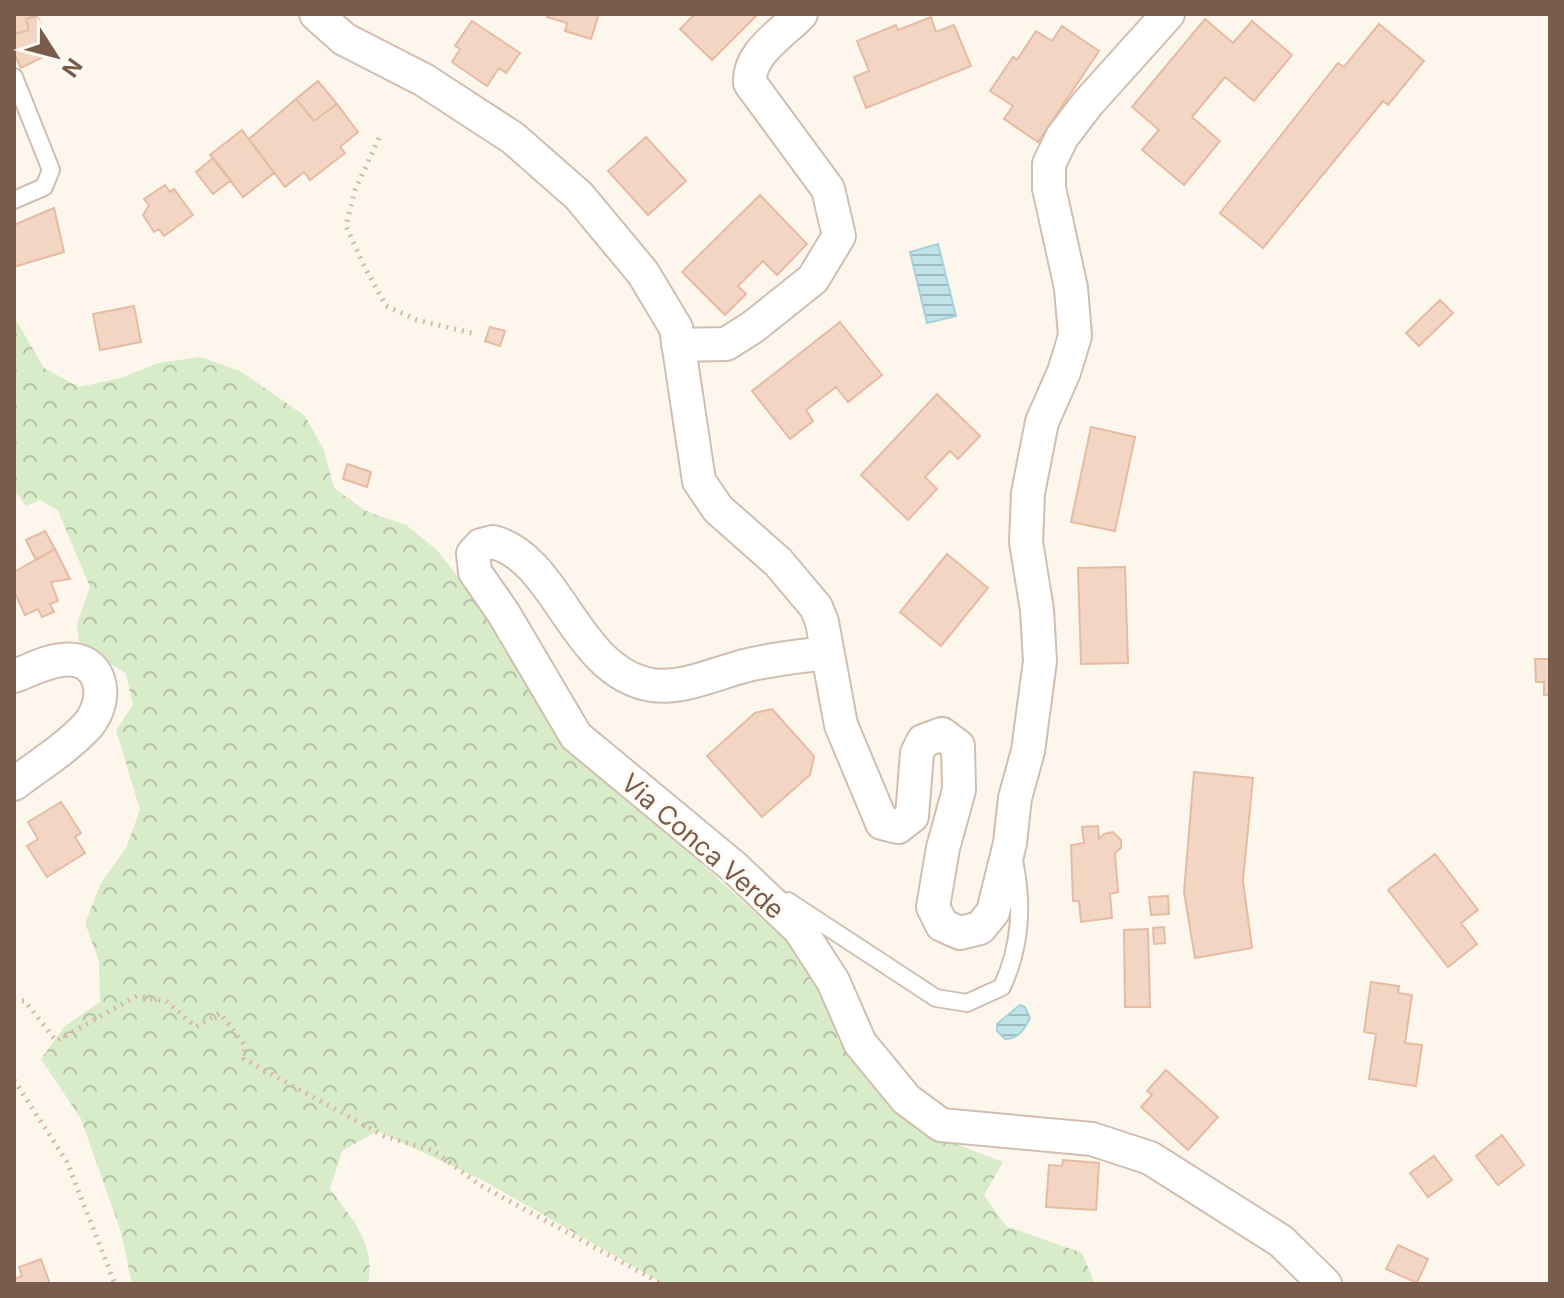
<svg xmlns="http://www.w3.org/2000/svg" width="1564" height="1298" font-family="Inter,sans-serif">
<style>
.forest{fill:url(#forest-crowns)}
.water{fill:url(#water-rules);stroke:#a5d3da;stroke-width:2}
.building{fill:#f3d5c3;stroke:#e6bba3;stroke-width:2}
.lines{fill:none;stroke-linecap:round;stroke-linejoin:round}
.service-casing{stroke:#d1beb0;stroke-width:20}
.minor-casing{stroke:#d1beb0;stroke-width:36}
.path{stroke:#d9b8a5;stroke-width:5;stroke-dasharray:2 6;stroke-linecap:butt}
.service{stroke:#fff;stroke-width:16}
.minor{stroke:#fff;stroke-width:32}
.labels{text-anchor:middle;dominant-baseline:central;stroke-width:6;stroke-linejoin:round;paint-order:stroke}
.street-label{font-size:26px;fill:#7a5c4d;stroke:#fffaf3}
</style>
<defs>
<pattern id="forest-crowns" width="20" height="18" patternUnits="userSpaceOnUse" patternTransform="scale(2)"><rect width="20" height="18" fill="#d8ecc9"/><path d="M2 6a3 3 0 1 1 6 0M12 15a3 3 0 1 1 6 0" fill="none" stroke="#b4c2a5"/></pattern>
<pattern id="water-rules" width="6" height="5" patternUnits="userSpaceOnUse" patternTransform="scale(2)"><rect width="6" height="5" fill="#bfe3e8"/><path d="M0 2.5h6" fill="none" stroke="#a0bbbe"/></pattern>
</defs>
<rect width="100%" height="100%" fill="#fdf6ec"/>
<path class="forest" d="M14 317 44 368 79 387 121 378 158 363 200 357 240 371 305 416 324 450 334 488 366 511 406 525 437 550 627 796 806 959 840 1043 885 1099 927 1133 1003 1162 984 1195 1006 1226 1082 1253 1095 1284H664L482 1180 377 1131 342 1151 330 1189C353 1220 376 1244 368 1284H132L121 1232 81 1119 41 1059 65 1026 100 1002 99 961 85 923 101 883 126 848 140 810 116 730 133 705 126 674 79 642 77 624 90 587 58 511 40 500 26 506 14 490Z"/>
<path class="water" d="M938 244 956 316 927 323 910 252Z
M1020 1005 1025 1007 1030 1018C1024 1030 1018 1039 1005 1039L997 1031V1024Z"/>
<path class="building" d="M14 14H41L26 19 29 30 14 34Z
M548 14H599L591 39 565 31 567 23 547 17Z
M695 14H758L712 60 680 29Z
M37 16 53 52 21 68 14 53V34L29 30 26 19Z
M931 17 936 32 954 25 971 66 866 108 854 77 869 71 857 41 896 25 898 30Z
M1205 19 1233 43 1252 21 1292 55 1254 101 1225 77 1192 117 1220 141 1184 185 1142 150 1159 130 1132 107Z
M472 21 520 53 506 73 499 68 487 86 452 62 460 49 455 46Z
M1379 24 1424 61 1388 105 1383 101 1263 248 1220 213 1338 63 1344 67Z
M1062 26 1099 51 1038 142 1004 119 1013 106 990 91 1013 57 1017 60 1036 31 1052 41Z
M318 81 337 104 314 121 296 99Z
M296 99 314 121 337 104 358 132 340 147 345 153 310 180 304 172 285 187 249 139Z
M242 130 274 173 243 197 210 155Z
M646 137 686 181 648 215 608 171Z
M213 158 231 180 213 194 196 172Z
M165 185 170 192 174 189 193 215 164 236 159 229 154 232 143 215 149 205 144 199Z
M760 195 807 244 777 275 763 261 738 286 746 294 725 315 682 272Z
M54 208 64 252 14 267V225Z
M1440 300 1453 313 1419 346 1406 333Z
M134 306 141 342 100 350 93 314Z
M840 322 882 375 848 402 836 387 806 410 813 421 790 439 752 391Z
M490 327 505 331 500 346 485 341Z
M937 394 980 436 958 459 950 451 925 477 937 489 908 520 861 475Z
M1091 427 1135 437 1115 531 1071 522Z
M347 464 371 472 367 487 343 479Z
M45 531 55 549 36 560 26 540Z
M55 549 70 579 51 582 58 601 50 604 54 612 42 617 38 609 25 615 14 591V572Z
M947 554 988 588 941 646 900 612Z
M1125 567 1128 663 1081 664 1078 568Z
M1535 659H1550V695H1544V682H1536Z
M772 709 814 756 810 775 762 817 707 756 755 713Z
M1194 772 1253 778 1243 881 1252 948 1195 958 1184 892Z
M61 802 81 833 75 837 85 853 47 877 27 846 38 839 28 822Z
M1098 826 1099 839 1104 834 1113 832 1121 840V848L1115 853 1118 892 1110 894 1112 918 1081 922 1079 901H1073L1071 845 1084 843 1082 827Z
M1435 854 1478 910 1461 923 1477 944 1448 967 1388 890Z
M1168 896 1169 914 1151 915 1149 897Z
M1164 927 1165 943 1154 944 1153 928Z
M1148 929 1150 1007H1125L1124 930Z
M1371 982 1399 986 1398 993 1412 995 1405 1043 1422 1045 1416 1086 1369 1079 1376 1034 1364 1032Z
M1166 1070 1218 1117 1188 1150 1141 1107 1152 1095 1147 1091Z
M1502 1135 1524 1165 1498 1185 1476 1156Z
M1434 1156 1452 1180 1428 1197 1410 1173Z
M1063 1160 1099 1163 1096 1210 1046 1207 1049 1165 1062 1166Z
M1398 1245 1428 1259 1417 1283 1386 1269Z
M41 1259 50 1284H14V1279L22 1276 19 1267Z"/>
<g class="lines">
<defs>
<path id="service" d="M14 77 51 170 44 187 14 200
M788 901 936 998 967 1003 1002 987C1021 946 1023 905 1014 860"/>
<path id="minor" d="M316 14 344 39 424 80 513 138 579 196 643 273 676 328 699 481 718 509 778 562 816 607 822 622 841 725 882 823 898 827 912 816 917 753 923 741 942 734 958 746 959 790 943 848 933 907 942 925 960 933 980 928 993 912 1010 843 1015 798 1028 751 1040 661 1037 610 1026 542 1028 493 1042 422 1064 372 1075 336 1071 288 1049 188V164L1062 137 1088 103 1168 14
M678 345 726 344 753 327 813 279 839 236 828 189 750 83C748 53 782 34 801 14
M826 653C800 656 774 659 748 665 719 672 682 690 652 685 575 673 559 559 493 542L481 545 473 554 475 572 504 614 576 736 734 867 800 930 833 981 860 1043 906 1099 941 1125 1092 1139 1150 1158 1281 1241 1325 1284
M14 676C29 671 46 661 62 660 103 655 110 699 88 725 67 748 39 765 14 784"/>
</defs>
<use href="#service" class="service-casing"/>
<use href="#minor" class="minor-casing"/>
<path class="path" d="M379 138 355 190 346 226 362 262 386 306 417 320 472 333
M14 1000 25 1001 56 1041 137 996 166 1001 196 1027 220 1013 244 1044V1059L384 1136 434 1151 480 1185 662 1284
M14 1080 67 1162 115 1284"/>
<use href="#service" class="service"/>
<use href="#minor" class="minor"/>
</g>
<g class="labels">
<g class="street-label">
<text transform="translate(703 846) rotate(41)">Via Conca Verde</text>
</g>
</g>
<rect width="1564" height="1298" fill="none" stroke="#7a5c4d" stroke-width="32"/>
<g transform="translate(56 56) rotate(126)" stroke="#fffaf3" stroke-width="6" paint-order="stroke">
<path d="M0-6L14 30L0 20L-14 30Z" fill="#7a5c4d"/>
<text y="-12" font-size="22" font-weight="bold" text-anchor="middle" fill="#7a5c4d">N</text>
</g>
</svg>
